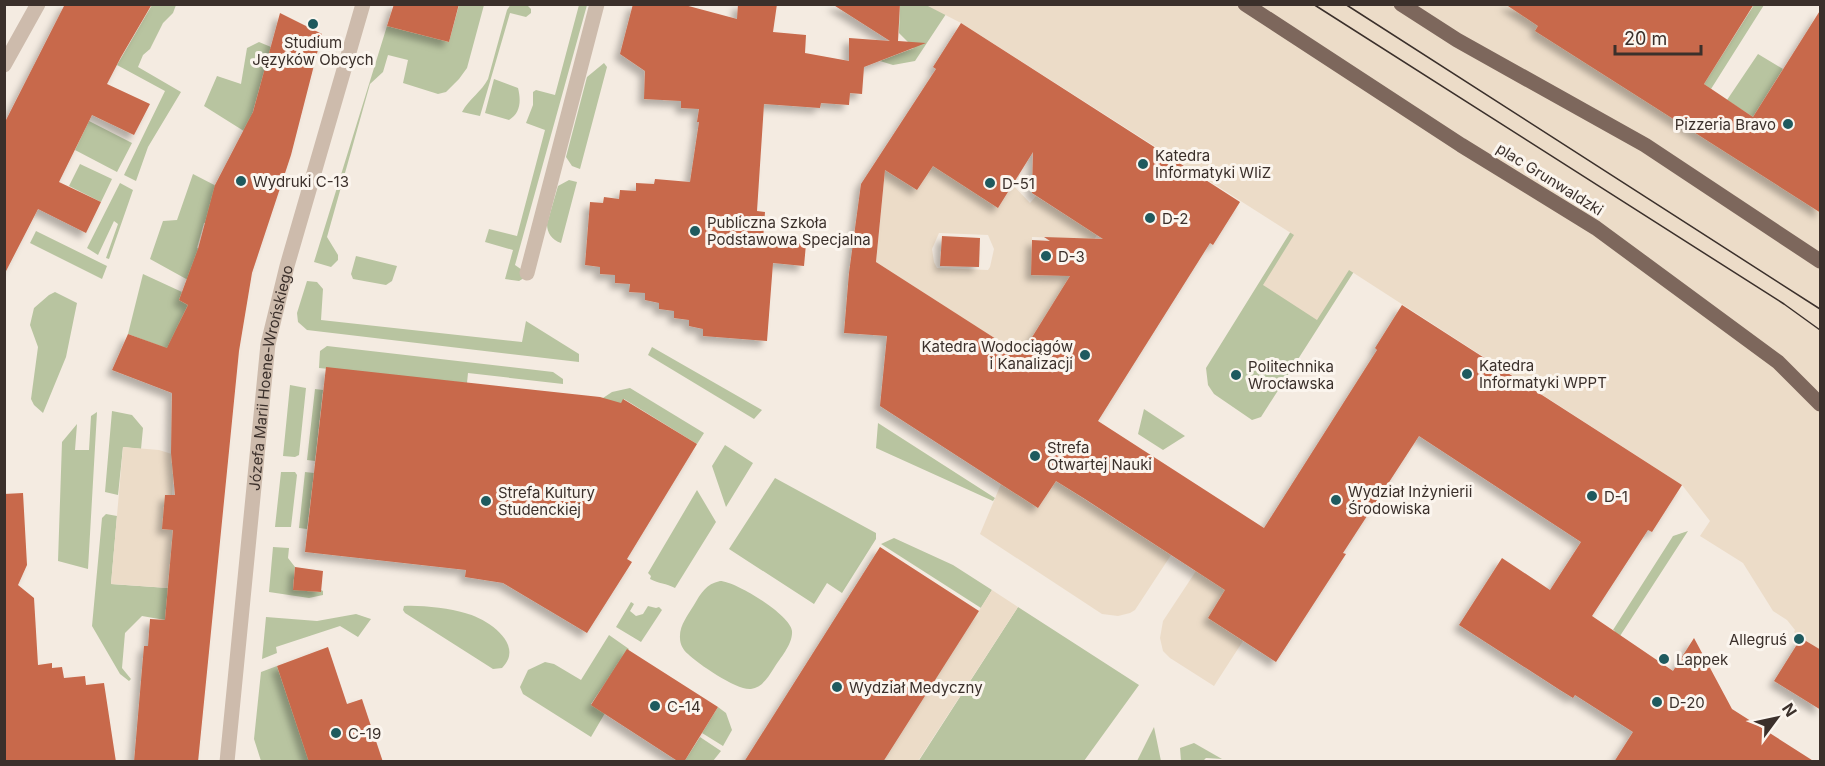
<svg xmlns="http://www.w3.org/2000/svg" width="1825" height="766" font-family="Inter,sans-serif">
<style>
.green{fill:#b8c4a0}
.plaza{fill:#ecdcc8;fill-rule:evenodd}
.building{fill:#c8694b;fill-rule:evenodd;filter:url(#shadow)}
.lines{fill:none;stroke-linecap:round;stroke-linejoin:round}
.minor{stroke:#cdbbac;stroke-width:15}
.major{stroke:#7d675c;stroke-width:15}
.tram{stroke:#3b302b;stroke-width:1.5}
.poi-dot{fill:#1f5a5e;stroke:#fbf5ee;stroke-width:2}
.labels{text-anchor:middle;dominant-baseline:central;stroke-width:6;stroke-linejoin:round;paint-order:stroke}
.poi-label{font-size:15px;fill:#3b302b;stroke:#fbf5ee;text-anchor:start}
.street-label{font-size:15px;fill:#3b302b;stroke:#fbf5ee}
</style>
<defs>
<filter id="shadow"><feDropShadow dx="-5.5" dy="5.5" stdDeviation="3" flood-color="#0004"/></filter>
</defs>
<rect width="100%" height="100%" fill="#f4ebe1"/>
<path class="green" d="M511 4 527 5 531 9V13L526 17 510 13 480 116 462 112C469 99 482 91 488 79L507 10Z
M152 5H176L173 13 163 23 150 49 143 55 138 67 181 92 148 147 136 181 124 175 165 91 117 65Z
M459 5H484L467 68 459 79 446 92 438 94 403 83 408 60 388 55 383 72 370 84 327 237 338 255V260L331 267 314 262 387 26 449 42Z
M579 5H587L515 265 525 272 524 278 519 281 505 279 513 250 485 242 489 229 517 236 545 130 526 123 533 105V92L536 90 555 95Z
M900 5H952L915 61 893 65 880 61 914 48 899 33Z
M1754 5H1764L1711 89 1704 84Z
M259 42 271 47 247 133 204 106 217 76 241 84 247 48Z
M1758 54 1783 69 1753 117 1727 100Z
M604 63 607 67 580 169 572 166 566 157 587 77Z
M494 79 518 88C521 100 521 113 509 120L485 113Z
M89 121 132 143 117 172 75 150Z
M80 164 112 179 101 202 69 186Z
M193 174 224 190 207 223H204L197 248 201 250 188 280 150 259 163 221 177 220Z
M569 180 577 182 561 243C552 240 547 233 547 224L558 186Z
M120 183 133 190 109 259 106 258 118 224 114 221 98 255 87 248Z
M1314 194 1351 266 1378 234 1261 417 1252 420 1214 394 1208 385 1206 368Z
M36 231 107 266 102 279 30 243Z
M356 256 397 266 392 281 386 285 353 279 351 274Z
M143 274 182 292 179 300 188 305 179 324 195 359 128 334Z
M307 281 317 282 323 289 321 320 522 342 526 321 579 354V362L307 330 298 322 297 313Z
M55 292 77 303 66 357 43 413 34 405 31 399 38 347 30 325 34 308 49 295Z
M327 346 553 372 563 379V384L468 373 467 383 319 368 320 351Z
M652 347 762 410 754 419 648 355Z
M290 385 306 388 299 455 295 457 283 456Z
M630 388 704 433 697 444 624 399 610 421 601 419 603 398 612 392Z
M315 389 323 390 315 461 307 460Z
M1144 409 1185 436 1163 450 1138 434Z
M112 411 132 415 143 428 141 449 123 447 118 495 105 492Z
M97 412 88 569 58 561 62 442 77 424 75 450H89L91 416Z
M878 423 995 498 993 501 876 448Z
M725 445 753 463 726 507 712 466Z
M281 472H295L297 475 291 527H275Z
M305 472 314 473 307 529 299 528Z
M775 478 876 533V539L842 593 827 583 814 604 729 549Z
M697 490 716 522 675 588C666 583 659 584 650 579L651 576 648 573Z
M106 514 117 516 111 584 168 588 165 620 142 616 125 633 122 668 131 679 129 681 120 674 92 626 102 518Z
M1688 531 1620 636 1614 633 1615 631 1613 630 1673 536Z
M894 538 953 565 992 590 981 608 881 544Z
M273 547 289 548 288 558 295 567 293 589 320 592 321 590 323 591V595L309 598 269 592Z
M720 581C735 581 791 615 792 631 793 644 780 658 774 668 768 677 763 687 751 689 738 691 698 664 688 654 683 650 680 644 680 638 679 626 688 615 694 605 701 593 706 584 720 581Z
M631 602 634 604 630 611 636 616 643 614 648 606 656 608 659 607 662 610 641 642 616 627Z
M404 606C420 605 449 608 465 613 486 618 526 644 502 668L493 669 405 613 403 610Z
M1018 607 1139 685 1084 761 918 762Z
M356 614 371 619 358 637 340 626 276 647 277 653 262 659 266 617 317 621Z
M609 635 629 649 591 704 605 713 591 737 523 694 520 687 528 670 545 662 554 664 581 680Z
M277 666 309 761H261L254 739 261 672Z
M718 707 726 713 732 730 723 746 702 733Z
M1154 727 1161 761H1137Z
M700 737 721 751 713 761 684 762Z
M1194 743 1222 759 1206 758 1203 761H1181L1180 748Z"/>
<path class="plaza" d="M926 5H1534L1820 188V650L1801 638 1794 632 1795 630 1787 620 1773 611 1743 563 1700 536 1710 521 1682 485 1349 270 1317 320 1263 285 1294 235 961 23Z
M959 125 998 208 1013 185 1030 203 1036 196 1097 235 1025 348 1039 367 876 262 885 170 917 190ZM939 233 988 235 994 249 990 267 988 270 937 268 934 262 932 249ZM1032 237 1061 238 1060 276 1031 275Z
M123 447 159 450 175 455 172 495 163 529 173 530 168 588 111 584Z
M1056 481 1171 555 1135 610 1130 613 1118 616 1102 614 980 534 1001 484 1038 508Z
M1196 571 1226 590 1208 618 1243 641 1214 686 1170 658 1163 651 1160 638 1163 621Z
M992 590 1018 607 918 761 883 762Z"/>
<path class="building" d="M65 4H152L121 57 107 84 150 104 134 135 92 115 59 182 101 202 86 233 38 209 4 275V124Z
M394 4H459L449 42 387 26Z
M633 4H681L737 19 738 4H777L773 32 806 35 805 53 849 61V38L890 41 832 4H900L898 41 926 43 864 67 862 94 850 93 849 105 821 103 820 108 764 104 757 211 765 212 763 240 806 244 804 266 773 263 767 341 703 336V329L689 326V320L674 318V311L659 309V303L645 300V293L629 292 630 284 615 283V275L600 274V267L585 265 590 202 603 203 604 197 619 199 620 190 636 191V183L654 184 655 179 690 182 699 122H697L699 109 681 108V101L644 99 645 71 620 54Z
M1505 4H1754L1704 84 1753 117 1821 9V213L1535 31 1538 26Z
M280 13 322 34 291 155 252 273 239 351 198 762H134L144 646H148L150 619 165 620 173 530 162 529 165 495H175L171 453 172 393 112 370 128 334 167 348 188 305 179 300 198 249 215 185 253 112Z
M961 23 1240 202 1213 245 1210 243 1098 421 1264 528 1377 350 1375 348 1402 305 1682 485 1652 532 1648 530 1592 616 1673 671 1694 638 1732 709 1815 762H1614L1633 732 1575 695 1573 698 1560 690 1459 625 1502 558 1550 590 1581 542 1419 436 1343 553 1346 554 1276 662 1208 618 1225 590 1085 499 1056 481 1038 508 880 406 887 336 844 333 849 273 861 184 936 69 933 67ZM1033 152 1032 193 1103 239 1044 237 1050 241 1032 240 1031 275 1070 276 1021 355 876 262 885 170 917 190 933 166 998 208Z
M942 236 980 238 979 267 940 266Z
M326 367 600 397 621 403 623 399 697 444 627 559 632 562 587 633 503 583 465 577 466 570 305 552Z
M23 493 27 565 18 585 34 598 38 665 52 663V668L62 667 64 678 85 676 86 685 104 683 116 762H4V494Z
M880 547 979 611 883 762H744Z
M295 567 323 571 321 592 293 590Z
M1801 638 1821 650V710L1774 681Z
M328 647 347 704 362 699 383 762H309L277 666Z
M627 649 718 707 684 762H679L591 705Z"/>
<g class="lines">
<g class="minor">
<path d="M4 65 38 4"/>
<path d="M527 273 597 4"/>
<path id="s1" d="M227 762 268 344 287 266 363 4"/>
</g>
<path class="major" d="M1245 4 1461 145 1596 228 1778 362 1820 404
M1401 4 1457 40 1645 145 1820 261"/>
<path class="tram" d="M1313 4 1784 304 1820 330
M1345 4 1820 309"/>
</g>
<g class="poi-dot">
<circle cx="313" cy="24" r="6"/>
<circle cx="1788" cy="124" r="6"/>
<circle cx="1143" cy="164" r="6"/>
<circle cx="241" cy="181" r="6"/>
<circle cx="990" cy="183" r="6"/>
<circle cx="1150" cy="218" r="6"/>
<circle cx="695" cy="231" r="6"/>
<circle cx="1046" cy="256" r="6"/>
<circle cx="1085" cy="355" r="6"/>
<circle cx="1467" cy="374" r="6"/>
<circle cx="1236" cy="375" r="6"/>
<circle cx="1035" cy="456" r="6"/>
<circle cx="1592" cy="496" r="6"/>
<circle cx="1336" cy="500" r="6"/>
<circle cx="486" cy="501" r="6"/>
<circle cx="1799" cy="639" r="6"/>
<circle cx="1664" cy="659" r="6"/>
<circle cx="837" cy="687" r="6"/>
<circle cx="1657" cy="702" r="6"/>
<circle cx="655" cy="706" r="6"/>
<circle cx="336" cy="733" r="6"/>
</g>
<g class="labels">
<g class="poi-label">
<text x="313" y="42" text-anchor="middle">Studium<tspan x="313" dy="17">Języków Obcych</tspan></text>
<text x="1776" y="124" text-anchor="end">Pizzeria Bravo</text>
<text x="1155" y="155">Katedra<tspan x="1155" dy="17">Informatyki WIiZ</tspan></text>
<text x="253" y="181">Wydruki C-13</text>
<text x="1002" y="183">D-51</text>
<text x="1162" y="218">D-2</text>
<text x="707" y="222">Publiczna Szkoła<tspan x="707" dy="17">Podstawowa Specjalna</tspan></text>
<text x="1058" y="256">D-3</text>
<text x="1073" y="346" text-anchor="end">Katedra Wodociągów<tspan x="1073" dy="17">i Kanalizacji</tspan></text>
<text x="1479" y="365">Katedra<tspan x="1479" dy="17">Informatyki WPPT</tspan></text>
<text x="1248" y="366">Politechnika<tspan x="1248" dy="17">Wrocławska</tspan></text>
<text x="1047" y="447">Strefa<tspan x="1047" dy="17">Otwartej Nauki</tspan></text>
<text x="1348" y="491">Wydział Inżynierii<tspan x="1348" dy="17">Środowiska</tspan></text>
<text x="498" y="492">Strefa Kultury<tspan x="498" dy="17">Studenckiej</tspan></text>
<text x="1604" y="496">D-1</text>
<text x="1787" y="639" text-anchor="end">Allegruś</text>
<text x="1676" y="659">Lappek</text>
<text x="849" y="687">Wydział Medyczny</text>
<text x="1669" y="702">D-20</text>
<text x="667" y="706">C-14</text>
<text x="348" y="733">C-19</text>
</g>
<g class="street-label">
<text transform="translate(1550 179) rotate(32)">plac Grunwaldzki</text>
<text stroke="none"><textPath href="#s1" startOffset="387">Józefa Marii Hoene-Wrońskiego</textPath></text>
</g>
</g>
<rect width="1825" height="766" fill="none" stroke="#3b302b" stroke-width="12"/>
<g transform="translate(1777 718) rotate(57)" stroke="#fbf5ee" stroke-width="4.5" paint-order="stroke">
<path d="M0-4.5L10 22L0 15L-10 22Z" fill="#3b302b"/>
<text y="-9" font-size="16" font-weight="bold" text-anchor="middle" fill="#3b302b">N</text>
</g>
<path d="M1615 45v9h86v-9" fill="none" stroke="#3b302b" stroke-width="3"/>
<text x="1624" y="45" font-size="18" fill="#3b302b" stroke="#fbf5ee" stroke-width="4.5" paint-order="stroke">20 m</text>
</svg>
